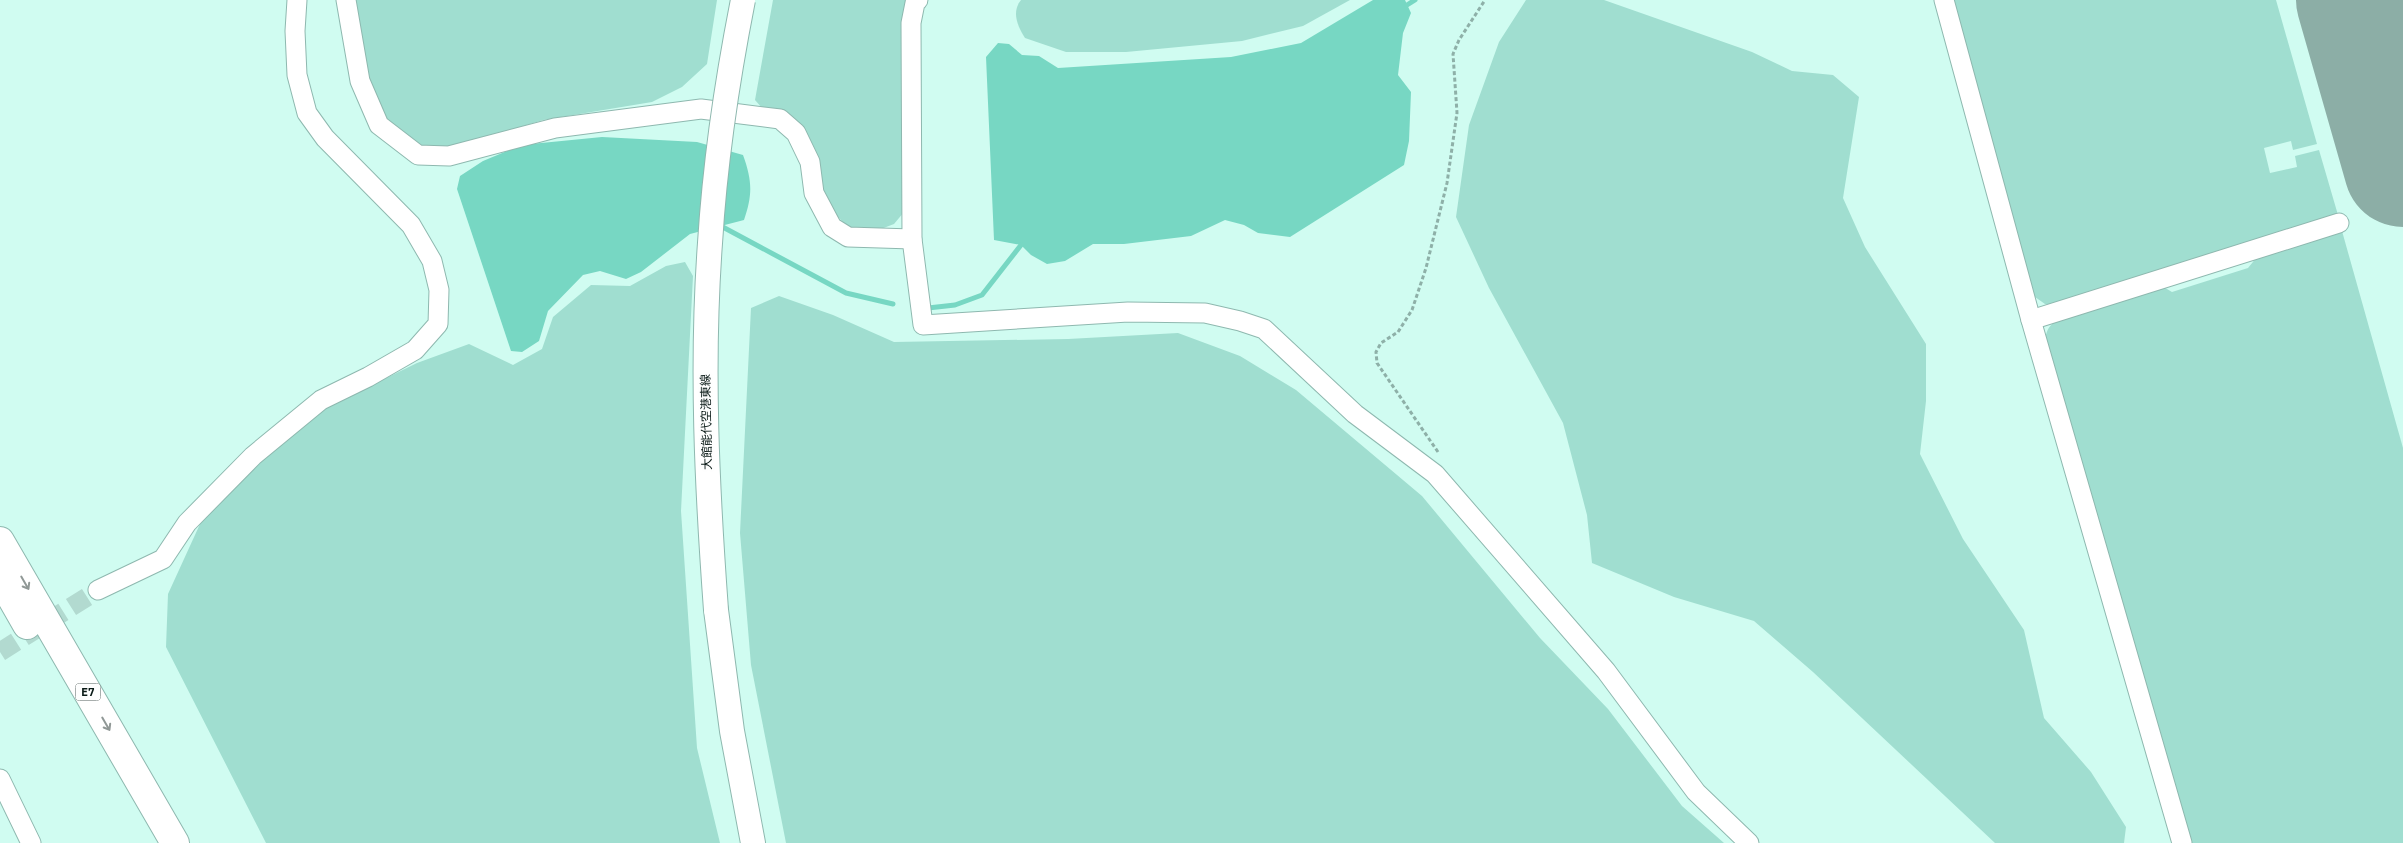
<svg xmlns="http://www.w3.org/2000/svg" width="2403" height="843" font-family="'IBM Plex Sans','Noto Sans JP',sans-serif">
	<style>
		.green { fill: #a0ded0 }
		.water { fill: #77d7c3 }
		.lines { fill: none; stroke-linecap: round; stroke-linejoin: round }
		.stream { stroke: #77d7c3; stroke-width: 5 }
		.runway { stroke: #8caea6; stroke-width: 118 }
		.minor-tunnel { stroke: #b2dad0; stroke-width: 19; stroke-dasharray: 19 9; stroke-linecap: butt }
		.minor-casing { stroke: #8eb8af; stroke-width: 21 }
		.major-casing { stroke: #8eb8af; stroke-width: 26 }
		.highway-casing { stroke: #8eb8af; stroke-width: 30 }
		.path { stroke: #8eb0a8; stroke-width: 3; stroke-dasharray: 4 2.5; stroke-linecap: butt }
		.minor { stroke: #fff; stroke-width: 19 }
		.major { stroke: #fff; stroke-width: 24 }
		.highway { stroke: #fff; stroke-width: 28 }
		.major-bridge-casing { stroke: #8eb8af; stroke-width: 26; stroke-linecap: butt }
		.major-bridge { stroke: #fff; stroke-width: 24 }
		.oneway { stroke: #909896 }
		.labels { text-anchor: middle; dominant-baseline: central; stroke-width: 5; stroke-linejoin: round; paint-order: stroke }
		.shield { fill: #fefefe; stroke: #525e5c; stroke-width: 1 }
		.shield-label { font-size: 11px; font-weight: bold; fill: #091916 }
		.street-label { font-size: 12px; fill: #091916; stroke: #fefefe }
	</style>
	<rect width="100%" height="100%" fill="#d0fcf1"/>
	<!-- green -->
	<g class="green">
		<polygon points="355,0 717,0 707,64 682,87 652,102 543,120 451,148 419,146 386,121 367,83"/>
		<polygon points="773,0 910,0 904,212 894,224 873,232 850,229 834,213 819,186 799,128 778,109 762,108 755,100"/>
		<path d="M1021 0H1350L1303 26 1242 41 1126 52H1066L1025 38C1018 27 1011 12 1021 0Z"/>
		<polygon points="1526,0 1604,0 1752,52 1792,71 1833,75 1859,97 1843,198 1865,247 1926,344 1926,401 1920,454 1963,539 2024,630 2044,718 2091,772 2126,827 2124,843 1995,843 1813,672 1754,621 1674,597 1592,563 1587,515 1563,423 1489,288 1456,217 1469,125 1499,42"/>
		<polygon points="1951,0 2276,0 2317,144 2293,150 2291,141 2264,148 2270,173 2297,167 2295,156 2319,150 2338,215 2055,305 2045,304 2035,297"/>
		<path d="M2342 231 2403 448V843H2191L2045 348C2045 330 2048 325 2063 317L2162 286 2172 292 2248 268 2257 257Z"/>
		<polygon points="685,262 693,276 681,511 697,748 720,843 266,843 166,647 168,594 200,524 266,452 325,408 417,363 469,344 513,365 542,349 553,317 591,285 630,286 666,266"/>
		<polygon points="779,296 833,315 894,342 1068,339 1178,333 1240,356 1296,390 1422,496 1540,638 1608,709 1682,806 1724,843 786,843 751,665 740,533 751,308"/>
	</g>
	<!-- water -->
	<g class="water">
		<polygon points="1373,0 1405,0 1411,13 1403,33 1398,75 1411,92 1409,141 1404,165 1290,237 1258,233 1244,225 1225,220 1191,236 1124,244 1093,244 1065,261 1047,264 1031,255 1021,245 994,240 986,57 998,43 1009,44 1022,55 1039,56 1058,68 1231,57 1301,43"/>
		<path d="M602 137 697 142 743 155C752 180 753 194 744 220L690 234 641 272 626 279 600 271 583 275 548 311 539 341 522 352 511 351 457 189 460 176 483 161 521 145Z"/>
	</g>
	<g class="lines">
		<!-- stream -->
		<g class="stream">
			<polyline points="1407,5 1415,0"/>
			<polyline points="719,225 846,293 893,304"/>
			<polyline points="928,308 955,305 982,295 1021,245"/>
		</g>
		<!-- runway -->
		<polyline class="runway" points="2355,0 2403,168"/>
		<!-- minor-tunnel -->
		<polyline class="minor-tunnel" points="0,652 98,590"/>
		<defs>
			<g id="minor">
				<polyline points="346,0 360,81 379,125 418,155 449,156 555,128 701,109 780,119 796,133 810,162 814,193 832,227 848,237 912,239"/>
				<polyline points="918,0 915,3 911,23 912,239 923,325 1128,312 1205,313 1240,321 1264,329 1355,414 1435,474 1606,671 1696,792 1749,843"/>
				<polyline points="1944,0 2031,320 2182,843"/>
				<polyline points="2031,320 2339,223"/>
				<polyline points="98,590 163,559 187,523 253,456 321,400 368,377 415,350 438,324 439,290 432,261 411,225 325,138 307,113 297,75 295,31 297,0"/>
				<polyline points="0,779 31,843"/>
			</g>
			<polyline id="major" points="716,610 732,731 753,843"/>
			<g id="highway">
				<polyline points="0,541 175,843"/>
				<polyline points="0,578 27,625"/>
			</g>
		</defs>
		<!-- minor casing -->
		<use href="#minor" class="minor-casing"/>
		<!-- major casing -->
		<use href="#major" class="major-casing"/>
		<!-- highway casing -->
		<use href="#highway" class="highway-casing"/>
		<!-- path -->
		<polyline class="path" points="1438,452 1377,363 1376,352 1381,343 1398,332 1412,310 1426,268 1447,183 1457,113 1453,54 1459,40 1485,0"/>
		<!-- minor -->
		<use href="#minor" class="minor"/>
		<!-- major -->
		<use href="#major" class="major"/>
		<!-- highway -->
		<use href="#highway" class="highway"/>
		<defs>
			<path id="major-bridge" d="M716 610C707 488 701 366 710 243 715 162 727 81 743 0"/>
		</defs>
		<!-- major-bridge casing -->
		<use href="#major-bridge" class="major-bridge-casing"/>
		<!-- major-bridge -->
		<use href="#major-bridge" class="major-bridge"/>
	</g>
	<!-- one-way arrows -->
	<defs><path id="oneway-shaft" d="M-6 0H5M1.5-3L5.5 0L1.5 3" fill="none" stroke-width="1.6" stroke-linecap="round" stroke-linejoin="round" transform="scale(1.25)"/></defs>
	<g class="oneway">
		<use href="#oneway-shaft" transform="translate(25 583) rotate(60)"/>
		<use href="#oneway-shaft" transform="translate(106 724) rotate(60)"/>
	</g>
	<g class="labels">
		<!-- shield labels -->
		<rect class="shield" x="75.5" y="683.5" width="25" height="17" rx="4"/>
		<g class="shield-label">
			<text x="88" y="692">E7</text>
		</g>
		<!-- street labels -->
		<g class="street-label">
			<text transform="translate(706 422) rotate(-91)">大館能代空港東線</text>
		</g>
	</g>
</svg>
